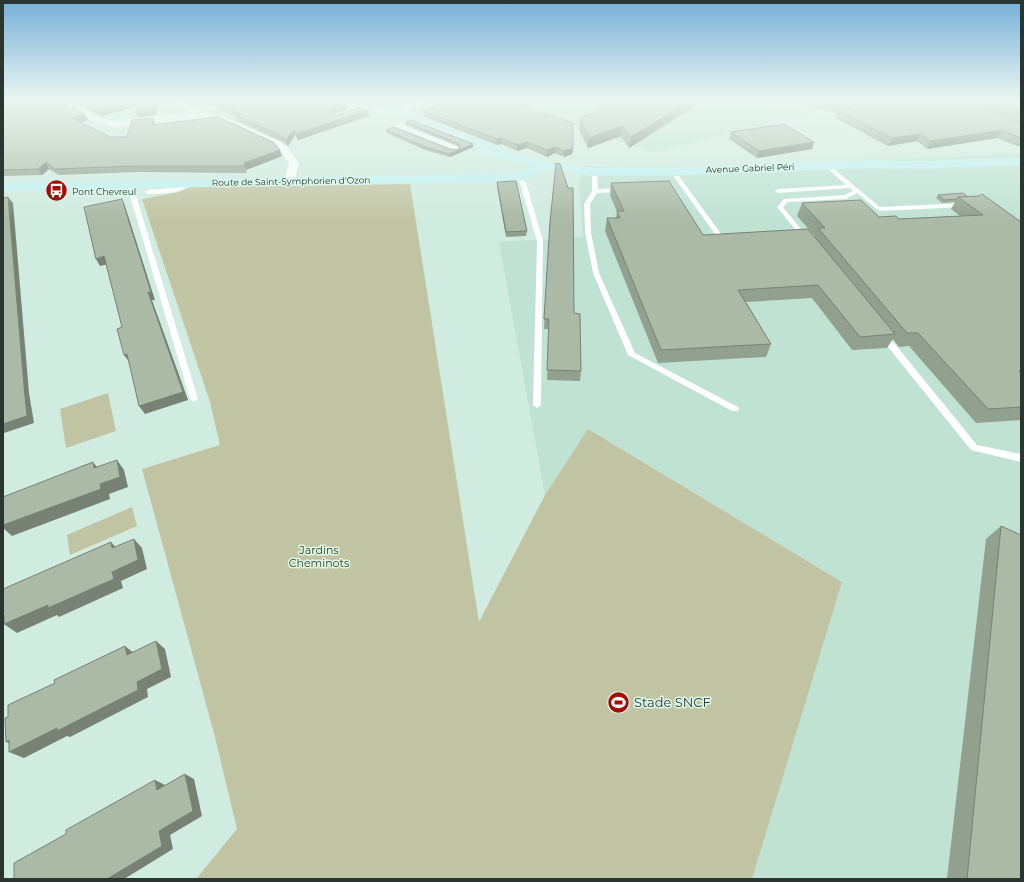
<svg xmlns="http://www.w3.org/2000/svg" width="1024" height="882" font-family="Montserrat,sans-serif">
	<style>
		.built { fill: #bfe2d3 }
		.green { fill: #c1c4a2 }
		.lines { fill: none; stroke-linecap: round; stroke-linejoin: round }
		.lane { fill: #fff; fill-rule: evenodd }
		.street { fill: #fff; fill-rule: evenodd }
		.secondary { fill: #c0f2f2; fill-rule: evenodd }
		.wall { fill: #92a08f; fill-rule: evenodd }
		.shaded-wall { fill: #778274 }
		.building { fill: #aabaa6; stroke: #778274 }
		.labels { text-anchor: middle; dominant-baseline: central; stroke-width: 3; stroke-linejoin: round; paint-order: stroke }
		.far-street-label { font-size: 9px; fill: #2b3631; stroke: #ddf9ec }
		.far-poi-label { font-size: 9px; fill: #2b3631; stroke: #ddf9ec; text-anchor: start }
		.park-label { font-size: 11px; fill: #383a0f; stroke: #ddf9ec }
		.near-poi-label { font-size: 13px; fill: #2b3631; stroke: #ddf9ec; text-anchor: start }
	</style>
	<rect width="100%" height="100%" fill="#d0ebdf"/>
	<!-- built -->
	<g class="built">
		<polygon points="377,99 870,99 652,152 527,110 473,136"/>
		<polygon points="1021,154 1021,879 752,879 842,582 588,429 545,495 499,242 583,237 579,180 584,166 618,168 682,167"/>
	</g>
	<!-- green -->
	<g class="green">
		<polygon points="410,184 479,622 545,495 588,429 842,582 752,879 196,879 237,829 215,737 142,469 220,445 210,402 142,199 179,192 191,187"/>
		<polygon points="108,393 116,431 66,448 60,409"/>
		<polygon points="132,507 137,526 70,555 67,535"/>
	</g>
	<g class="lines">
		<!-- lane -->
		<g class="lane">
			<polygon points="827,163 880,207 964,203 967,205 964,207 879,211 857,193 846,199 788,202 783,207 809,239 804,240 777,207 784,199 845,195 853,191 850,188 778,193 775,191 778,189 846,185 825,166 825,164"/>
			<polygon points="592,171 597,172 598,189 622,188 625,190 622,192 597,193 590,204 591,232 599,273 635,353 738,407 739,409 738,411 732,411 628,355 593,273 585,232 584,204 592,191"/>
			<polygon points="519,175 526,183 543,241 541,405 537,408 533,405 537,241 520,183 516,177"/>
			<polygon points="675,176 679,176 724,238 727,239 727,241 720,241 674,177"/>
			<path d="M190 180 193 182C181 195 163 193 148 194L145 192 148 190 175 188Z"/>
			<polygon points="134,181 137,183 134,189 198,399 194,402 190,399 128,189 132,182"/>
			<polygon points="880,333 886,333 977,445 1021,454 1021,462 971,450 880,337"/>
		</g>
		<!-- street -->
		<g class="street">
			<path d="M52 99H62L99 117 114 121 193 113 182 105 167 99C181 98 189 102 201 110L202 113 222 116 282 143 289 149 299 164 294 181 289 184 284 181 289 164 282 153 276 147 217 120 207 119 196 118 114 127 93 121Z"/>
			<polygon points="327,99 338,99 363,110 343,118 337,118 337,114 351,110"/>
			<path d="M421 99H430C418 111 384 120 370 108L374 106C392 110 404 108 421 99Z"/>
			<polygon points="398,123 457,147 459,149 457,151 451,151 395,128 394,126"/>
		</g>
		<!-- secondary -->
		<polygon class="secondary" points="361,99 375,99 516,154 543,161 594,168 658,168 870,160 921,161 1021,157 1021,165 921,169 870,168 658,176 594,176 544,169 534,177 519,181 3,191 3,183 518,173 532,166 508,160 362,101"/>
	</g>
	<!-- wall -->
	<g class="wall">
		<polygon points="3,99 85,114 88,120 81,122 110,137 127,137 155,124 282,156 246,170 247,173 138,172 59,175 49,169 42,175 3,176"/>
		<polygon points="65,99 167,99 166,100 157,103 156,115 138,117 137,106 102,116"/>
		<polygon points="196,99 335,99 347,110 332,114 332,115 369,116 298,140 295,135 288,146 283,142 237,121 236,117"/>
		<polygon points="453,99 544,99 525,108 573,148 572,154 564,157 555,153 547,157 527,148 517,151 501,144 497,145 425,117 424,111"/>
		<polygon points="706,99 629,148 621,136 588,148 579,130 580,119"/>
		<path d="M787 99H996L1021 109V146H1017L997 138 927 149 917 141 888 146 834 117 836 113 786 102ZM985 110H987L1005 117Z"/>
		<polygon points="406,122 473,147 450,157 425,150 387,133 386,130 450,149 457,150 459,148 458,146 406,125"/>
		<polygon points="731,132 814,142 812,149 757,158 729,139"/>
		<polygon points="497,182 527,231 526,236 506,237 497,187"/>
		<polygon points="611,183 703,235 815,237 815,236 797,216 802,203 879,217 899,219 960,216 951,209 955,202 942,203 936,198 938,195 968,197 1021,222 1021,420 976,423 909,346 899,347 893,339 887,348 852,350 812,298 746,302 771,344 766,357 658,363 605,231 607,218 616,218 617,212 610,195"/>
		<polygon points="550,222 574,313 581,371 580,381 547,380 549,329 544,329"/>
		<polygon points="1001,526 1021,879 947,879 986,539"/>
	</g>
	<!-- shaded-wall -->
	<g class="shaded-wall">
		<polygon points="139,99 141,105 102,116 99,111"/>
		<polygon points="155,99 167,99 166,100 157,103 156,115 138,117 135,111"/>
		<polygon points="532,99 544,99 518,111 518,105"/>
		<polygon points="692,99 706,99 629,148 631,137"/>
		<polygon points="346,104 347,110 332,114 331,108"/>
		<polygon points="368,110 369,116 298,140 296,134"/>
		<polygon points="85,114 88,120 75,124 72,118"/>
		<polygon points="153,118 155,124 152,125"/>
		<polygon points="622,126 621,136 588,148 589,138"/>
		<polygon points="294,129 295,135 288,146 286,140"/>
		<polygon points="1002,130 997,138 927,149 931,141"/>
		<polygon points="921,134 917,141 888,146 892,138"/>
		<polygon points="501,138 501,144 497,145 497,139"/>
		<polygon points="1021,140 1021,146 1017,146"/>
		<polygon points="527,142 527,148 517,151 517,145"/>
		<polygon points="814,142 812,149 757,158 759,151"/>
		<polygon points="473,144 473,147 450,157 449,154"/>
		<polygon points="556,147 555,153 547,157 547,150"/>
		<polygon points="573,148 572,154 564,157 564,151"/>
		<polygon points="280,150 282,156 246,170 247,173 244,163"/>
		<polygon points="46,162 49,169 42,175 38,169"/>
		<polygon points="8,197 13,203 29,393 34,423 4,433 3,431 3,424 24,386"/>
		<polygon points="122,199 125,206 155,300 152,300 188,400 145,414 139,406 148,292"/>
		<polygon points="104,256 109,264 100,266 96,259"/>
		<polygon points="127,354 130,363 124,355"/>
		<polygon points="117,460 124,470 128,487 109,494 110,499 12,536 3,528 3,525 100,484"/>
		<polygon points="93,462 101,472 94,468"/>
		<polygon points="134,539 142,548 147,569 121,581 123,588 59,617 57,615 17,633 4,624 10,622 3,617 3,616 112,572"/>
		<polygon points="111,542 120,552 112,548"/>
		<polygon points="156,641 165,649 171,677 147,689 148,697 70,737 67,736 24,758 9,752 18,747 6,742 137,682"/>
		<polygon points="125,646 135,654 127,655"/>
		<polygon points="185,774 194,779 202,816 170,835 173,849 124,879 107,879 159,831"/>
		<polygon points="155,780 165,785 157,790"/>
	</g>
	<!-- building -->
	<g class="building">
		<polygon points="3,99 56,99 85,114 72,118 110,137 127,137 132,120 153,118 152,125 218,117 273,142 280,150 244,163 245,166 135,166 55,169 46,162 38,169 3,170"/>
		<polygon points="74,99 155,99 154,110 135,111 139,99 99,111"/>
		<polygon points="206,99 335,99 346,104 331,108 332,115 338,115 360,107 368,110 296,134 294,129 286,140 281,136 235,115 242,115"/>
		<polygon points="453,99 532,99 518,105 573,123 573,148 564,151 556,147 547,150 527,142 517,145 501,138 497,139 424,111"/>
		<polygon points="619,99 692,99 631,137 622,126 589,138 580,119"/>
		<polygon points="806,99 996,99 1021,109 1021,114 990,103 983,103 983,109 1021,123 1021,138 1002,130 931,141 921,134 892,138 836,110 851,108"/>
		<polygon points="411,120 473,144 449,154 425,147 386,130 394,127 450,149 457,150 460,147 457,143 406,122"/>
		<polygon points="784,124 814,142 759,151 731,132"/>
		<polygon points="556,163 560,164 568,188 573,188 574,313 580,314 581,371 547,370 549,319 544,319 550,222"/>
		<polygon points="516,181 527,231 506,232 497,182"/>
		<polygon points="669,181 703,235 808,229 895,334 860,337 818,285 738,290 771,344 661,350 607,218 620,218 617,211 624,211 611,183"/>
		<polygon points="963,193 968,197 958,197 957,199 944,200 938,195"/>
		<polygon points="982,194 1021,222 1021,371 1019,371 1021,373 1021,407 988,409 918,333 907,333 818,228 825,228 802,203 861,200 879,217 896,216 899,219 983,215 958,197 979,196"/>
		<polygon points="8,197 24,386 27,416 3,424 3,198"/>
		<polygon points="122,199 151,292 148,292 183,392 139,406 127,354 124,355 117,329 122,327 104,256 96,259 84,207"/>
		<polygon points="117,460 120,477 100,484 101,489 3,525 3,497 93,462 94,468"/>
		<polygon points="1001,526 1021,535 1021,879 967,879"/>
		<polygon points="134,539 138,560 112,572 114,579 48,608 48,605 4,624 4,615 3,616 3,589 111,542 112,548"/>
		<polygon points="156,641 162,669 137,682 138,690 57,731 57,728 9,752 9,740 6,742 5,718 8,717 8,705 55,683 54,680 125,646 127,655"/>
		<polygon points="185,774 193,811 159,831 162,846 107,879 13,879 14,878 14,863 66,834 66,830 155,780 157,790"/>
	</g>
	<!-- sky -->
	<linearGradient id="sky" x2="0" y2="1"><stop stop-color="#75afd7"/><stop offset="0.45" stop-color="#eaf6f1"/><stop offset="1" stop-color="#eaf6f1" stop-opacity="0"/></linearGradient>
	<rect width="1024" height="222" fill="url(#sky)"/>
	<!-- icons -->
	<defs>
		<symbol id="bus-disc" viewBox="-11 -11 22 22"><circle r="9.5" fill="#a30d05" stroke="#ddf9ec"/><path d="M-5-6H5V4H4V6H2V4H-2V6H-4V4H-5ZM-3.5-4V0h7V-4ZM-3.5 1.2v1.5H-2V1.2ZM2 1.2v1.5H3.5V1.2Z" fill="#fff"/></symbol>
		<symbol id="stadium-disc" viewBox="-11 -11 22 22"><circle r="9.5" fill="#a30d05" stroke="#ddf9ec"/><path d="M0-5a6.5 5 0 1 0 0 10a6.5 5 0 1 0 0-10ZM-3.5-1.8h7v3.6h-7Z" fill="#fff"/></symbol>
	</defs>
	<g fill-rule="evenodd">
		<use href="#bus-disc" x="44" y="178" width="25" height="25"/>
		<use href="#stadium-disc" x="606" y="690" width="25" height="25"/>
	</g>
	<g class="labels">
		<!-- far-street labels -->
		<g class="far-street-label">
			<text transform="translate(750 168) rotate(-2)">Avenue Gabriel Péri</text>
			<text transform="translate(291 181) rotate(-1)">Route de Saint-Symphorien d'Ozon</text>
		</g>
		<!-- far-poi labels -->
		<g class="far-poi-label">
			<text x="72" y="191">Pont Chevreul</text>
		</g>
		<!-- park labels -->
		<g class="park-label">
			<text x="319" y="550">Jardins<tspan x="319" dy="13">Cheminots</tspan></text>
		</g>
		<!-- near-poi labels -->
		<g class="near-poi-label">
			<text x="634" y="702">Stade SNCF</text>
		</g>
	</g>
	<!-- border -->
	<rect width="1024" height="882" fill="none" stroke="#2b3631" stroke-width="8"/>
</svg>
